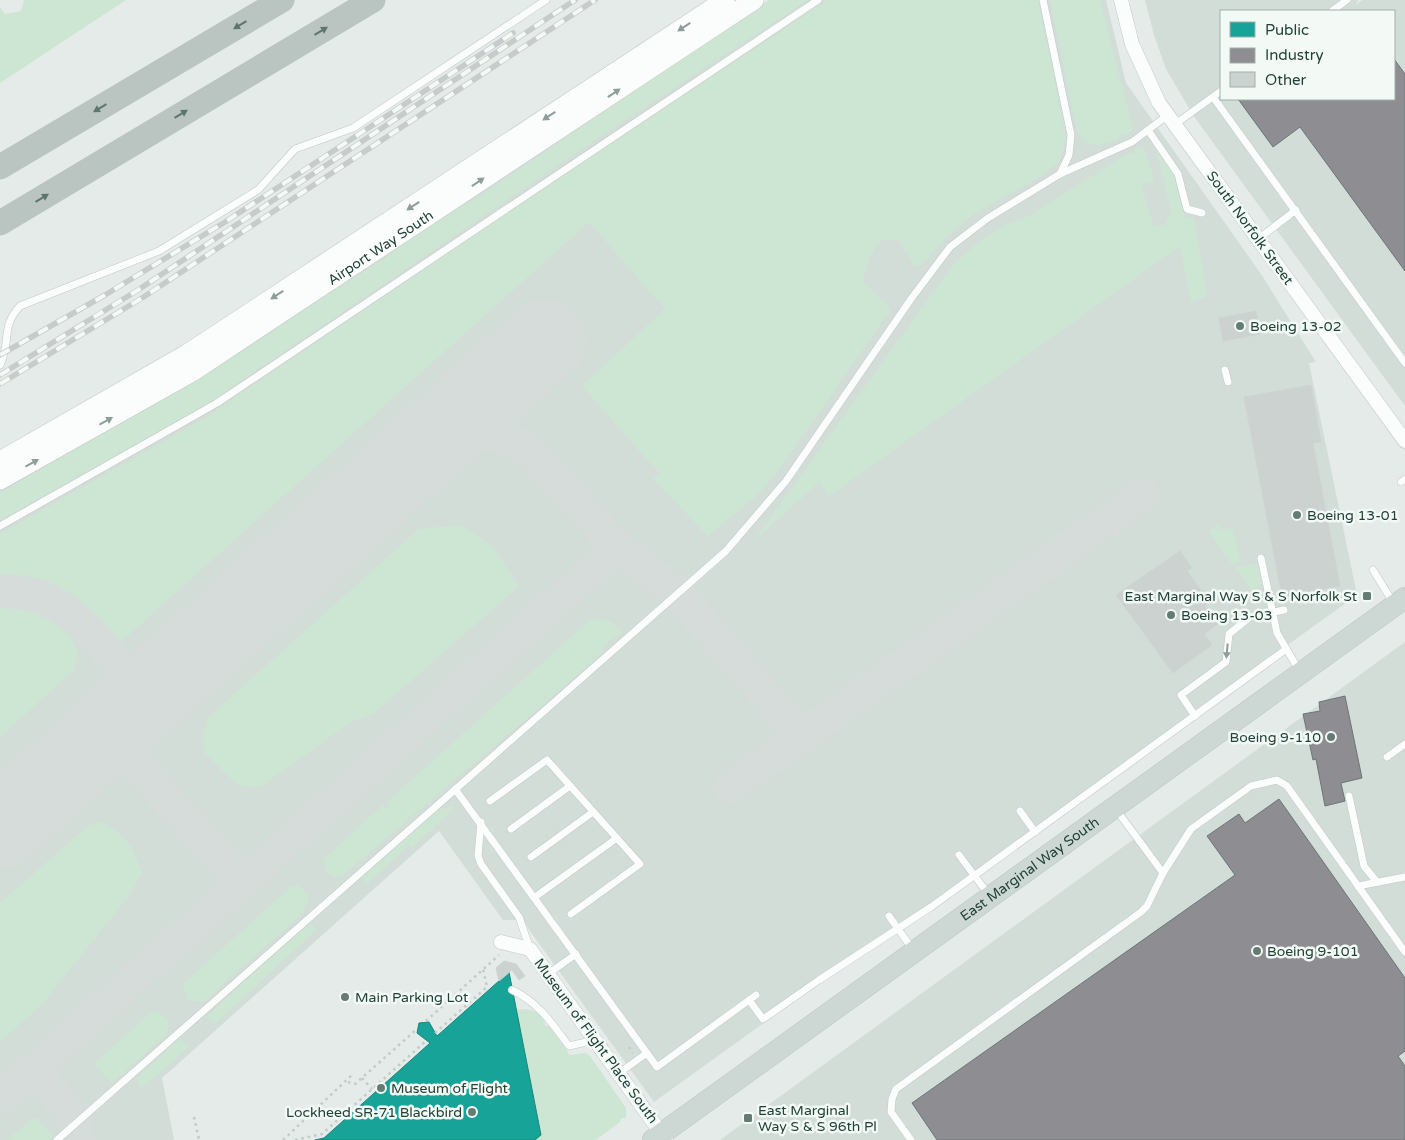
<svg xmlns="http://www.w3.org/2000/svg" width="1405" height="1140" font-family="'Varela Round',sans-serif">
	<style>
		.built { fill: #d2ddd8; fill-rule: evenodd }
		.green { fill: #cde6d4 }
		.public { fill: #17a398; stroke: #1a867b }
		.industry { fill: #8d8d92; stroke: #6c7677 }
		.lines { fill: none; stroke-linecap: round; stroke-linejoin: round }
		.taxiway { stroke: #d6dcd9; stroke-width: 34 }
		.runway { stroke: #d6dcd9; stroke-width: 85 }
		.building { fill: #ccd2cf; stroke: #ced4d1 }
		.service-casing { stroke: #c2c8c5; stroke-width: 8 }
		.minor-casing { stroke: #c2c8c5; stroke-width: 15 }
		.secondary-casing { stroke: #c0c8c5; stroke-width: 20 }
		.primary-casing { stroke: #bcc7c4; stroke-width: 22 }
		.motorway-casing { stroke: #bcc7c4; stroke-width: 25 }
		.path { stroke: #c1cbc7; stroke-width: 2.5; stroke-dasharray: 2.5 4; stroke-linecap: butt }
		.service { stroke: #fbfcfc; stroke-width: 7 }
		.minor { stroke: #fbfcfc; stroke-width: 14 }
		.secondary { stroke: #fbfcfc; stroke-width: 19 }
		.primary { stroke: #cdd7d4; stroke-width: 21 }
		.motorway { stroke: #bac4c1; stroke-width: 24 }
		.rail-casing { stroke: #c7ccca; stroke-width: 5.5 }
		.rail { stroke: #f3faf6; stroke-width: 4; stroke-dasharray: 11; stroke-linecap: butt }
		.oneway { fill: #5e756e }
		.oneway2 { fill: #8e9e9a }
		.poi-dot { fill: #657c75; stroke: #f3faf6; stroke-width: 2 }
		.labels { text-anchor: middle; dominant-baseline: central; stroke-width: 5; stroke-linejoin: round; paint-order: stroke }
		.street-label { font-size: 14px; fill: #204137; stroke: #f3faf6 }
		.poi-label { font-size: 14px; fill: #204137; stroke: #f3faf6; text-anchor: start }
	</style>
	<rect width="100%" height="100%" fill="#e5ebe8"/>
	<!-- built -->
	<g class="built">
		<polygon points="775,0 1106,0 1126,83 1261,274 1316,362 1309,363 1357,595 654,1102 522,920 503,920 439,831 162,1078 174,1140 0,1140 0,487"/>
		<path d="M1145 0H1358L1356 5 1362 0H1405V406L1195 118 1166 69 1154 35ZM1221 11H1394V99H1221Z"/>
		<polygon points="1405,642 1405,1140 720,1140"/>
	</g>
	<!-- green -->
	<g class="green">
		<polygon points="24,0 126,0 0,83 0,7 5,14 21,11"/>
		<path d="M769 0H808L601 136 207 404 0 520V493L200 377 391 254C417 230 449 215 479 196 576 132 671 64 769 0Z"/>
		<path d="M828 0H1038L1066 137C1064 145 1063 155 1057 162 1039 183 997 198 973 215 953 230 937 247 921 265L915 266 898 239 880 240 873 251 862 281 891 309 781 467 756 496 708 536 653 479 660 474 582 386 665 309 589 222 116 646C77 600 61 588 0 582V534L205 418 549 185Z"/>
		<path d="M1050 0H1100L1133 130 1124 136 1122 134 1118 136 1119 139C1096 146 1090 152 1076 128Z"/>
		<polygon points="1143,146 1155,181 1141,185 1154,227 1165,225 1171,211 1156,149 1173,173 1185,218 1194,218 1207,296 1191,303 1180,246 829,496 819,482 753,542 952,266 981,240 1005,225 1031,215 1119,159 1130,153 1132,155 1135,152 1135,149"/>
		<polygon points="1218,522 1220,530 1233,528 1240,562 1232,564 1209,531 1218,525"/>
		<polygon points="461,525 493,547 519,586 373,714 351,722 260,787 239,786 205,753 203,734 209,717 419,529"/>
		<polygon points="1258,563 1261,585 1252,590 1235,567"/>
		<polygon points="0,602 29,607 54,619 68,632 78,653 74,670 0,737"/>
		<path d="M595 619 611 622 623 632 607 643 602 649 603 653 342 876 341 874 336 877C326 874 325 870 323 860L383 805 386 809 390 806 387 802 590 620Z"/>
		<polygon points="454,806 450,813 411,848 409,845 367,884 361,877 435,811"/>
		<path d="M102 822C129 839 131 844 142 873L128 897 42 1004 0 1042V903L88 826Z"/>
		<polygon points="298,886 308,894 308,903 302,909 304,912 203,1002 188,1000 183,988 184,983 291,887"/>
		<polygon points="309,923 316,930 215,1024 207,1016"/>
		<path d="M523 1009C533 1009 545 1014 545 1026H549L570 1055 585 1053 590 1056 626 1108V1118H621L620 1122 596 1140H535L541 1135 516 1010Z"/>
		<polygon points="157,1012 168,1020 168,1033 112,1083 94,1064 150,1013"/>
		<polygon points="181,1038 189,1047 141,1089 138,1081 141,1074"/>
		<polygon points="35,1117 54,1136 49,1140 7,1140"/>
	</g>
	<!-- public -->
	<polygon class="public" points="509,972 541,1135 535,1140 315,1140 324,1138 430,1043 417,1033 419,1023 429,1022 437,1036"/>
	<!-- industry -->
	<g class="industry">
		<polygon points="1394,59 1405,74 1405,271 1300,127 1273,147 1238,99 1394,99"/>
		<polygon points="1345,696 1362,778 1341,783 1345,801 1325,806 1316,759 1313,760 1303,714 1320,711 1319,702"/>
		<polygon points="1279,799 1405,978 1405,1051 1398,1056 1405,1066 1405,1140 937,1140 912,1103 1235,875 1207,836 1239,814 1245,823"/>
	</g>
	<g class="lines">
		<!-- taxiway -->
		<g class="taxiway">
			<polyline points="417,454 454,435 469,433 491,434 510,439 529,450 618,547 677,593 801,736"/>
			<path d="M0 591C15 592 32 593 46 599 87 618 116 664 144 698"/>
			<polyline points="107,732 243,883"/>
			<polyline points="730,787 1142,495"/>
			<polyline points="33,1069 74,1117 78,1140"/>
			<polyline points="0,1098 618,547"/>
		</g>
		<!-- runway -->
		<polyline class="runway" points="0,827 544,341"/>
	</g>
	<!-- building -->
	<g class="building">
		<polygon points="1256,311 1260,334 1223,341 1219,318"/>
		<polygon points="1311,385 1321,442 1313,443 1340,586 1282,597 1244,397"/>
		<polygon points="1180,551 1192,568 1187,571 1209,602 1204,606 1218,624 1204,634 1212,645 1173,673 1116,595"/>
		<polygon points="504,961 516,964 525,976 519,980 512,970 499,981 496,968"/>
	</g>
	<g class="lines">
		<defs>
			<g id="service">
				<polyline points="1332,11 1347,0"/>
				<polyline points="1213,97 1405,363"/>
				<polyline points="1174,125 1221,91"/>
				<polyline points="1148,130 1178,174 1187,209 1202,213"/>
				<polyline points="1060,174 1132,142 1168,115"/>
				<polyline points="1258,239 1296,210"/>
				<path d="M0 365C12 340 0 328 20 306L159 251 258 190 295 149 353 128 546 0"/>
				<polyline points="1225,370 1228,382"/>
				<polyline points="1401,482 1405,479"/>
				<polyline points="0,526 217,403 818,0"/>
				<polyline points="1261,558 1277,633 1300,672"/>
				<polyline points="1373,570 1394,604"/>
				<polyline points="1195,716 1181,695 1226,662 1229,634 1250,617 1284,610"/>
				<polyline points="1387,757 1405,744"/>
				<polyline points="455,789 657,1067 756,995"/>
				<polyline points="1349,796 1364,866 1377,882"/>
				<polyline points="490,801 547,760 640,864 571,914"/>
				<polyline points="1115,808 1163,873"/>
				<polyline points="1020,811 1035,832"/>
				<polyline points="481,822 478,856 481,864 519,917 530,949"/>
				<polyline points="511,829 570,786"/>
				<polyline points="959,855 989,895"/>
				<polyline points="531,857 593,812"/>
				<polyline points="1358,886 1405,877"/>
				<polyline points="535,897 617,838"/>
				<polyline points="889,916 913,950"/>
				<polyline points="548,974 576,954"/>
				<path d="M512 990C538 1002 552 1023 569 1046L595 1040"/>
				<polyline points="749,1000 763,1019 819,980 931,907 1285,650"/>
				<polyline points="619,1073 647,1053"/>
				<polyline points="57,1140 726,551 786,481 911,299 950,247 988,218 1060,174 1069,155 1071,135 1043,0"/>
				<polyline points="911,1140 891,1112 892,1099 896,1089 1141,912 1147,906 1163,873 1191,829 1251,786 1277,780 1287,786 1405,952"/>
			</g>
			<g id="minor">
				<polyline points="1121,0 1132,44 1159,103 1405,441"/>
				<polyline points="501,942 530,949 666,1140"/>
			</g>
			<g id="secondary">
				<polyline points="0,461 187,354 725,0"/>
				<path id="s1" d="M0 480 192 372 754 0"/>
			</g>
			<g id="primary">
				<path id="s2" d="M653 1140 1405 598"/>
			</g>
			<g id="motorway">
				<polyline points="0,167 282,0"/>
				<polyline points="0,223 373,0"/>
			</g>
		</defs>
		<!-- service casing -->
		<use href="#service" class="service-casing"/>
		<!-- minor casing -->
		<use href="#minor" class="minor-casing"/>
		<!-- secondary casing -->
		<use href="#secondary" class="secondary-casing"/>
		<!-- primary casing -->
		<use href="#primary" class="primary-casing"/>
		<!-- motorway casing -->
		<use href="#motorway" class="motorway-casing"/>
		<!-- path -->
		<g class="path">
			<polyline points="426,1021 499,955"/>
			<polyline points="435,1033 487,987 483,969"/>
			<polyline points="629,1047 633,1053"/>
			<polyline points="362,1078 372,1089"/>
			<polyline points="348,1082 355,1084 417,1029"/>
			<polyline points="194,1117 199,1140"/>
			<polyline points="283,1140 353,1074"/>
			<polyline points="295,1140 322,1134 427,1040"/>
		</g>
		<!-- service -->
		<use href="#service" class="service"/>
		<!-- minor -->
		<use href="#minor" class="minor"/>
		<!-- secondary -->
		<use href="#secondary" class="secondary"/>
		<!-- primary -->
		<use href="#primary" class="primary"/>
		<!-- motorway -->
		<use href="#motorway" class="motorway"/>
		<defs>
			<g id="rail">
				<polyline points="0,355 105,295 225,222 513,33"/>
				<polyline points="0,375 138,290 575,0"/>
				<polyline points="0,384 142,298 595,0"/>
			</g>
		</defs>
		<!-- rail casing -->
		<use href="#rail" class="rail-casing"/>
		<!-- rail -->
		<use href="#rail" class="rail"/>
	</g>
	<!-- one-way arrows -->
	<defs><path id="oneway-solid" d="M-6-.8H1V-3.2L6.5 0L1 3.2V.8H-6Z" transform="scale(1.25)"/></defs>
	<g class="oneway">
		<use href="#oneway-solid" transform="translate(240 25) rotate(149)"/>
		<use href="#oneway-solid" transform="translate(321 31) rotate(-31)"/>
		<use href="#oneway-solid" transform="translate(100 108) rotate(149)"/>
		<use href="#oneway-solid" transform="translate(181 114) rotate(-31)"/>
		<use href="#oneway-solid" transform="translate(42 198) rotate(-31)"/>
	</g>
	<g class="oneway2">
		<use href="#oneway-solid" transform="translate(684 27) rotate(147)"/>
		<use href="#oneway-solid" transform="translate(614 93) rotate(-34)"/>
		<use href="#oneway-solid" transform="translate(549 116) rotate(147)"/>
		<use href="#oneway-solid" transform="translate(478 182) rotate(-34)"/>
		<use href="#oneway-solid" transform="translate(413 206) rotate(147)"/>
		<use href="#oneway-solid" transform="translate(277 295) rotate(147)"/>
		<use href="#oneway-solid" transform="translate(106 421) rotate(-29)"/>
		<use href="#oneway-solid" transform="translate(32 463) rotate(-29)"/>
		<use href="#oneway-solid" transform="translate(1227 651) rotate(95)"/>
	</g>
	<!-- markers -->
	<g class="poi-dot">
		<circle cx="1240" cy="326" r="5"/>
		<circle cx="1297" cy="515" r="5"/>
		<rect x="1362" y="591" width="10" height="10" rx="2.5"/>
		<circle cx="1171" cy="615" r="5"/>
		<circle cx="1331" cy="737" r="5"/>
		<circle cx="1257" cy="951" r="5"/>
		<circle cx="345" cy="997" r="5"/>
		<circle cx="381" cy="1088" r="5"/>
		<circle cx="472" cy="1112" r="5"/>
		<rect x="743" y="1113" width="10" height="10" rx="2.5"/>
	</g>
	<g class="labels">
		<!-- street labels -->
		<g class="street-label">
			<text transform="translate(1250 228) rotate(54)">South Norfolk Street</text>
			<text stroke="none"><textPath href="#s1" startOffset="446">Airport Way South</textPath></text>
			<text stroke="none"><textPath href="#s2" startOffset="464">East Marginal Way South</textPath></text>
			<text transform="translate(596 1041) rotate(54)">Museum of Flight Place South</text>
		</g>
		<!-- poi labels -->
		<g class="poi-label">
			<text x="1250" y="326">Boeing 13-02</text>
			<text x="1307" y="515">Boeing 13-01</text>
			<text x="1357" y="596" text-anchor="end">East Marginal Way S &amp; S Norfolk St</text>
			<text x="1181" y="615">Boeing 13-03</text>
			<text x="1321" y="737" text-anchor="end">Boeing 9-110</text>
			<text x="1267" y="951">Boeing 9-101</text>
			<text x="355" y="997">Main Parking Lot</text>
			<text x="391" y="1088">Museum of Flight</text>
			<text x="758" y="1110">East Marginal<tspan x="758" dy="16">Way S &amp; S 96th Pl</tspan></text>
			<text x="462" y="1112" text-anchor="end">Lockheed SR-71 Blackbird</text>
		</g>
	</g>
	<!-- legend -->
	<rect x="1220" y="10" width="175" height="90" fill="#f3faf6" stroke="#9fb0aa"/>
	<rect x="1230" y="22" width="25" height="15" fill="#17a398" stroke="#9fb0aa"/>
	<text x="1265" y="35" font-size="15" fill="#204137">Public</text>
	<rect x="1230" y="48" width="25" height="15" fill="#8d8d92" stroke="#9fb0aa"/>
	<text x="1265" y="60" font-size="15" fill="#204137">Industry</text>
	<rect x="1230" y="72" width="25" height="15" fill="#ccd2cf" stroke="#9fb0aa"/>
	<text x="1265" y="85" font-size="15" fill="#204137">Other</text>
</svg>
